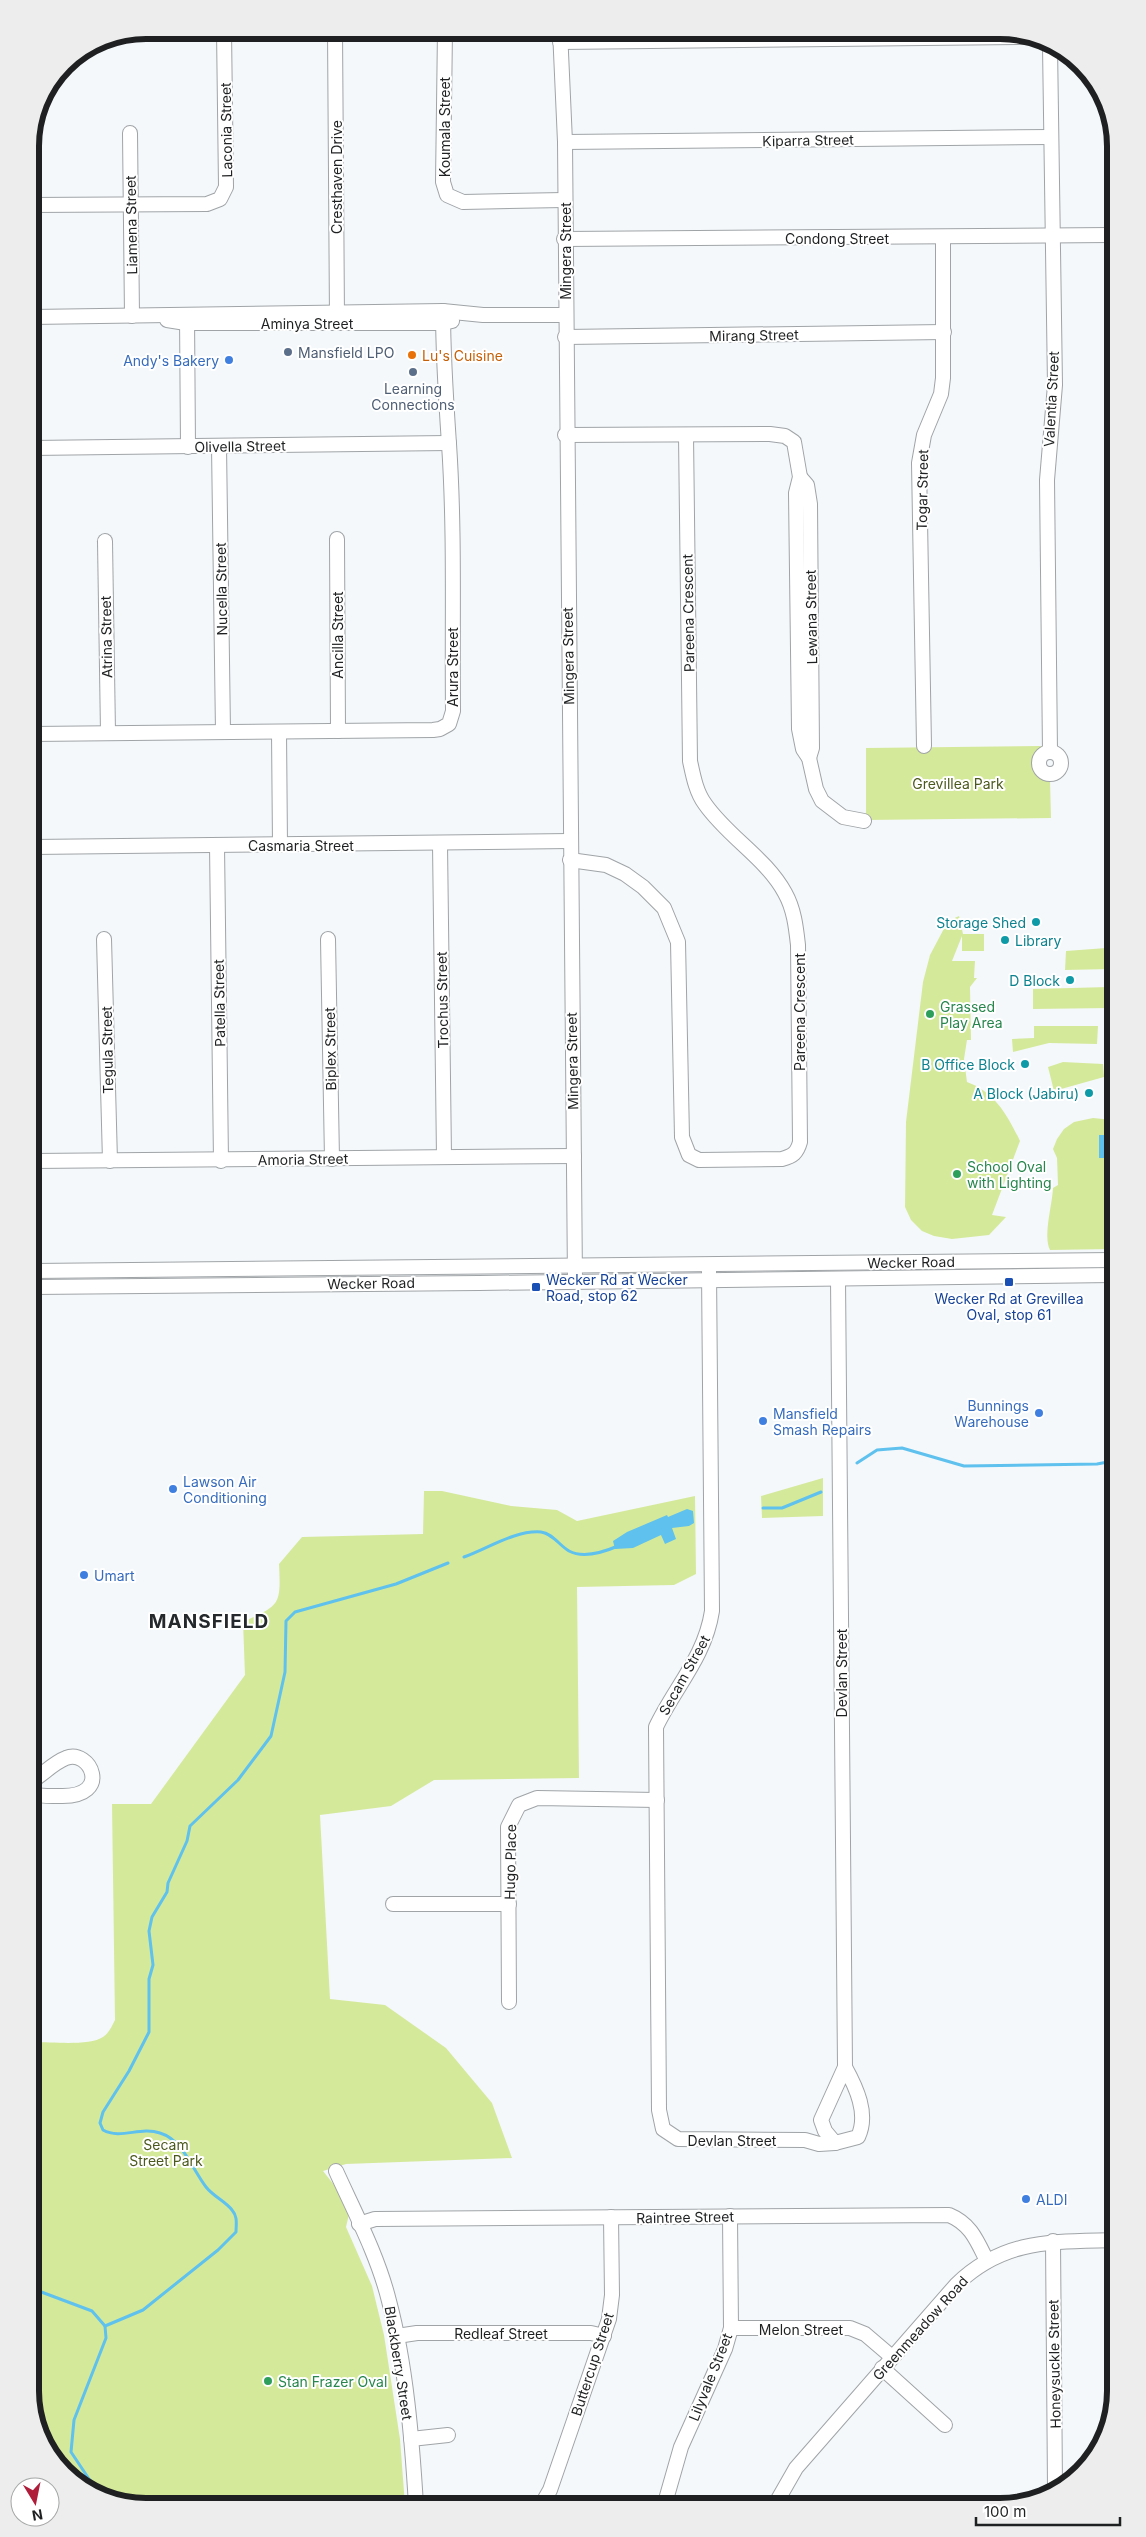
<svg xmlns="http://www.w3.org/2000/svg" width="1146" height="2537" font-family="Inter,sans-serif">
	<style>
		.green { fill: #d5e99b }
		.water { fill: #5fc1ed }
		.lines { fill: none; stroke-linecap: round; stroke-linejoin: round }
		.stream { stroke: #5fc1ed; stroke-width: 3 }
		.minor-casing { stroke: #a0a4a7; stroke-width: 16 }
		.minor { stroke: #fff; stroke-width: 14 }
		.service-dot { fill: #5c6f8a; stroke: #fff; stroke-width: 2 }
		.food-dot { fill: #e8710a; stroke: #fff; stroke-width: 2 }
		.shop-dot { fill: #3f7fe0; stroke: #fff; stroke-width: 2 }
		.culture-dot { fill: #0f9aa8; stroke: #fff; stroke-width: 2 }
		.leisure-dot { fill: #2e9e5b; stroke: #fff; stroke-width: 2 }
		.transit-dot { fill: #1a4fb4; stroke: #fff; stroke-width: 2 }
		.labels { text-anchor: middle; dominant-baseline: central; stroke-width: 4; stroke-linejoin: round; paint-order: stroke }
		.street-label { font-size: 14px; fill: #1f2021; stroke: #fff }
		.service-label { font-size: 14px; fill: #4e5e75; stroke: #fff; text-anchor: start }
		.food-label { font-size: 14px; fill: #c56008; stroke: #fff; text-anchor: start }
		.shop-label { font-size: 14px; fill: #366cbe; stroke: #fff; text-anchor: start }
		.park-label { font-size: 14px; fill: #4c591d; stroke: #fff }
		.culture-label { font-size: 14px; fill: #0d838f; stroke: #fff; text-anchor: end }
		.leisure-label { font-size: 14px; fill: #27864d; stroke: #fff; text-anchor: start }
		.transit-label { font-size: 14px; fill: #164399; stroke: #fff; text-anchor: start }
		.district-label { font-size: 19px; font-weight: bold; letter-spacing: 1px; fill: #26292c; stroke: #fff }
		.rim { fill: none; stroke: #1f2021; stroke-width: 6 }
	</style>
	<rect width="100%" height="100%" fill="#f4f8fb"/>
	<!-- green -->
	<g class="green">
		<polygon points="1041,746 1033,763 1038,775 1050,780 1051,818 866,820 866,748"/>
		<path d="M959 916 963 934H984V951H962V936L952 961H975L974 978H977L970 987 971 1040H967L964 1059 967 1082C995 1092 1008 1116 1020 1141L992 1215 1006 1217 989 1235 952 1239 934 1236 922 1231 911 1220 905 1207 906 1122 923 982 930 955 948 921Z"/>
		<polygon points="1106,948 1112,961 1112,969 1065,970 1066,951"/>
		<polygon points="1109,987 1110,1008 1033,1009 1033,989"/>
		<polygon points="1034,1026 1098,1026 1097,1044 1049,1043 1013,1052 1012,1039 1034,1038"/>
		<polygon points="1063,1062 1103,1064 1104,1077 1054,1091 1048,1067"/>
		<path d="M1093 1118 1113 1120V1249L1050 1250C1043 1235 1052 1207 1053 1188L1058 1185 1057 1158 1053 1149 1057 1139 1064 1129 1074 1122Z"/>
		<polygon points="823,1478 823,1516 762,1518 761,1496"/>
		<path d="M424 1491H442L511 1506 557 1510 577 1521 695 1496 696 1574 674 1585 577 1587 579 1778 434 1780 391 1806 320 1815 330 1999 385 2005 446 2048 492 2103 512 2158 346 2164 323 2171 351 2206 346 2227 372 2286 384 2335 400 2439 405 2505 138 2507 75 2483 36 2429 35 2042C52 2042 90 2046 103 2037 109 2033 112 2026 115 2020L112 1804H151L245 1675 243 1622C280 1605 281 1606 279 1564L302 1537 423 1534Z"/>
	</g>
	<!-- water -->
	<g class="water">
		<rect x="1099" y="1135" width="14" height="23"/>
		<polygon points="687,1509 693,1511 694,1523 689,1526 672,1528 676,1539 665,1544 661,1535 633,1548 615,1549 613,1541 627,1532 667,1515 668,1517"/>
	</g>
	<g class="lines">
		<!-- stream -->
		<g class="stream">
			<polyline points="857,1463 877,1450 902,1448 964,1466 1097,1464 1113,1461"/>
			<polyline points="763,1508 782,1508 821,1492"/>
			<path d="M464 1557C487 1549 515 1530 541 1532 552 1533 560 1546 569 1551 584 1559 604 1552 618 1546"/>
			<polyline points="36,2290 92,2311 105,2326 106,2338 74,2420 71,2452 89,2479 104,2494"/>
			<path d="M105 2326 143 2310 218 2250 236 2232C236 2224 238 2217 232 2210 225 2201 214 2197 206 2187 192 2169 183 2140 160 2133 140 2126 121 2140 103 2130L100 2123 103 2112 129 2071 149 2032V1979L153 1965 149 1931 152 1917 167 1892 168 1883 187 1841 190 1826 238 1780 271 1736 285 1672 286 1621 295 1612 396 1584 448 1563"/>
		</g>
		<defs>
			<g id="minor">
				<polyline points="335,30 337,320"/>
				<polyline points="445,30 443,182 447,195 463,202 564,200"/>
				<polyline points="560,30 565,142 575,1281"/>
				<polyline points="560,42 1025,37"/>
				<polyline points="130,133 132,316"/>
				<polyline points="31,135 32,204"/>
				<polyline points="565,142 1051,137"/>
				<polyline points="30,205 207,204 220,199 226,187 224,30"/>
				<polyline points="564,239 1110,235"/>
				<polyline points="187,315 188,447"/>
				<polyline points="31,317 443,311 483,315 565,315"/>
				<polyline points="167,320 186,323 443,323 452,321"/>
				<polyline points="565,337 944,332"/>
				<polyline points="565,435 770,434 785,436 794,442 800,477 796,493 799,729 803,749 809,758 816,789 822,801 843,817 864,821"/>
				<polyline points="219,446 223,732"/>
				<polyline points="31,448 449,443"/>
				<polyline points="800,477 807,485 810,504 812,748 809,758"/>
				<polyline points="337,539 338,731"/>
				<polyline points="105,541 108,733"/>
				<polyline points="279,732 280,845"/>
				<path d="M32 734 433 730 440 729 449 724 453 711C452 623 455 533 449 444 446 400 443 355 443 311"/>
				<polyline points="924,746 919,463 924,435 941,394 943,378 943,237"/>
				<circle cx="1050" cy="763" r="11"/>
				<polyline points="1050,752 1047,480 1055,385 1050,46"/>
				<polyline points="440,844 444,1157"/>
				<polyline points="217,845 221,1161"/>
				<polyline points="32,847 570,841"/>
				<path d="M570 860 606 865 625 874 643 887 664 908 678 942 682 1137 689 1155 699 1160 782 1159C793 1156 797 1153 800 1142L798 945C796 927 794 909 785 893 766 858 728 837 705 804 696 792 693 775 690 761L686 435"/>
				<polyline points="104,939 110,1161"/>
				<polyline points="328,939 332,1159"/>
				<polyline points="33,1161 574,1156"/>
				<polyline points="33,1271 1113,1260"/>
				<path d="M709 1271 712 1611C705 1657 675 1687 656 1727L659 2110 663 2129 678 2139 805 2140 819 2144 835 2143"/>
				<path d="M838 1279 845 2067 821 2120 825 2131 835 2143 858 2137C869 2114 856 2087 845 2067"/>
				<polyline points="33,1287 479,1283 1113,1275"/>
				<path d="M35 1779C44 1773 55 1762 66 1758 90 1748 113 1797 61 1796 53 1796 42 1797 35 1794"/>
				<polyline points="393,1904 509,1904"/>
				<polyline points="509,2002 508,1827 519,1805 537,1798 657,1800"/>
				<path d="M336 2171C355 2213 378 2256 389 2301 406 2365 412 2439 416 2505"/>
				<path d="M359 2224 375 2219 949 2215C971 2224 977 2241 987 2261"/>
				<polyline points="1053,2241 1055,2487"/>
				<polyline points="731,2328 850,2328 865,2334 892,2357"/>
				<polyline points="397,2336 417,2333 591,2333 604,2336"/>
				<polyline points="882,2368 945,2425"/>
				<polyline points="411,2439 448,2435"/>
				<polyline points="665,2503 681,2447 725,2349 731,2328 730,2216"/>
				<path d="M776 2503 796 2468 956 2285C1004 2238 1054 2242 1116 2240"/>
				<polyline points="542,2504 550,2490 609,2319 612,2295 611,2217"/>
			</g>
		</defs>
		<!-- minor casing -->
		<use href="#minor" class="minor-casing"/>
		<!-- minor -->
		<use href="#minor" class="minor"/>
	</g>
	<!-- markers -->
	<g class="service-dot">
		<circle cx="288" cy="352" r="5"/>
		<circle cx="413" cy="372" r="5"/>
	</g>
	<circle class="food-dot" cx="412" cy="355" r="5"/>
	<g class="shop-dot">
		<circle cx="229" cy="360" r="5"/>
		<circle cx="1039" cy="1413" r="5"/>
		<circle cx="763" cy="1421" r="5"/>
		<circle cx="173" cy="1489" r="5"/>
		<circle cx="84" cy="1575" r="5"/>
		<circle cx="1026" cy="2199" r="5"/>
	</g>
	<g class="culture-dot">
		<circle cx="1036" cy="922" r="5"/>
		<circle cx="1005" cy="940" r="5"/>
		<circle cx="1070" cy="980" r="5"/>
		<circle cx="1025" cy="1064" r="5"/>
		<circle cx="1089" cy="1093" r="5"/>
	</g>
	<g class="leisure-dot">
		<circle cx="930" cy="1014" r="5"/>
		<circle cx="957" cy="1174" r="5"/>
		<circle cx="268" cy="2381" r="5"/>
	</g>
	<g class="transit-dot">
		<rect x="1004" y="1277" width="10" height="10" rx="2.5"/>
		<rect x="531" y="1282" width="10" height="10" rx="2.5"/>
	</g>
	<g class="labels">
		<!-- street labels -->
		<g class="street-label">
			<text transform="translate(444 127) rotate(-90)">Koumala Street</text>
			<text transform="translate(226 130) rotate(-91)">Laconia Street</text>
			<text transform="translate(808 140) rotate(-1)">Kiparra Street</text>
			<text transform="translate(336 177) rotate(-90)">Cresthaven Drive</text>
			<text transform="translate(131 225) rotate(-91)">Liamena Street</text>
			<text x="837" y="238">Condong Street</text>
			<text transform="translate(565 251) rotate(-90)">Mingera Street</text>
			<text x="307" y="323">Aminya Street</text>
			<text transform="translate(754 335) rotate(-1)">Mirang Street</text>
			<text transform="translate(1051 399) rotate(-87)">Valentia Street</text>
			<text transform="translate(240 446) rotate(-1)">Olivella Street</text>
			<text transform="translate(922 490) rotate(-89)">Togar Street</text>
			<text transform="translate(221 589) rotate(-91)">Nucella Street</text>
			<text transform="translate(688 613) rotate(-91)">Pareena Crescent</text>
			<text transform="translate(811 617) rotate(-91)">Lewana Street</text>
			<text transform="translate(337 635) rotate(-90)">Ancilla Street</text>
			<text transform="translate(106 637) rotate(-91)">Atrina Street</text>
			<text transform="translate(568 656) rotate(-91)">Mingera Street</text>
			<text transform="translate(452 667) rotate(-90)">Arura Street</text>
			<text x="301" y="845">Casmaria Street</text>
			<text transform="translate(442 1000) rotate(-91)">Trochus Street</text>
			<text transform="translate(219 1003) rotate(-91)">Patella Street</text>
			<text transform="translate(799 1012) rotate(-90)">Pareena Crescent</text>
			<text transform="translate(330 1049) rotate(-91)">Biplex Street</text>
			<text transform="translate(107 1050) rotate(-91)">Tegula Street</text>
			<text transform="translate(572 1061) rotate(-91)">Mingera Street</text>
			<text transform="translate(303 1159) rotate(-1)">Amoria Street</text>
			<text transform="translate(911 1262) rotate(-1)">Wecker Road</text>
			<text transform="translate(371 1283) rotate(-1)">Wecker Road</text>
			<text transform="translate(841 1673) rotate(-90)">Devlan Street</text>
			<text transform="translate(684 1675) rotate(-61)">Secam Street</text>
			<text transform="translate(510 1862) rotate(-89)">Hugo Place</text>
			<text x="732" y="2140">Devlan Street</text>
			<text transform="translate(685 2217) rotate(-1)">Raintree Street</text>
			<text transform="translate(920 2328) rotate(-48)">Greenmeadow Road</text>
			<text x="801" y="2329">Melon Street</text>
			<text x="501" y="2333">Redleaf Street</text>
			<text transform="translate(399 2363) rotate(81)">Blackberry Street</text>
			<text transform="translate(592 2364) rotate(-72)">Buttercup Street</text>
			<text transform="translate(1054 2364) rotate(-91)">Honeysuckle Street</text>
			<text transform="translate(710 2377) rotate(-68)">Lilyvale Street</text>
		</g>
		<!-- service labels -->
		<g class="service-label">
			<text x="298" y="352">Mansfield LPO</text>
			<text x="413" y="388" text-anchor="middle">Learning<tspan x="413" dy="16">Connections</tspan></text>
		</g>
		<!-- food labels -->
		<g class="food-label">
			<text x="422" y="355">Lu's Cuisine</text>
		</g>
		<!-- shop labels -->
		<g class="shop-label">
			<text x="219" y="360" text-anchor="end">Andy's Bakery</text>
			<text x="1029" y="1405" text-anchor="end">Bunnings<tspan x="1029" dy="16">Warehouse</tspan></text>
			<text x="773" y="1413">Mansfield<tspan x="773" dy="16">Smash Repairs</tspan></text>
			<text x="183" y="1481">Lawson Air<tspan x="183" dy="16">Conditioning</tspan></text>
			<text x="94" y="1575">Umart</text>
			<text x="1036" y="2199">ALDI</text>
		</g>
		<!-- park labels -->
		<g class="park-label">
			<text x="958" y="783">Grevillea Park</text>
			<text x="166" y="2144">Secam<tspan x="166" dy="16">Street Park</tspan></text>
		</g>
		<!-- culture labels -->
		<g class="culture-label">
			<text x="1026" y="922">Storage Shed</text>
			<text x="1015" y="940" text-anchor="start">Library</text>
			<text x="1060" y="980">D Block</text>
			<text x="1015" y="1064">B Office Block</text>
			<text x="1079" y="1093">A Block (Jabiru)</text>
		</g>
		<!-- leisure labels -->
		<g class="leisure-label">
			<text x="940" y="1006">Grassed<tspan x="940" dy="16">Play Area</tspan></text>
			<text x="967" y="1166">School Oval<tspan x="967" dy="16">with Lighting</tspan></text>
			<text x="278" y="2381">Stan Frazer Oval</text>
		</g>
		<!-- transit labels -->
		<g class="transit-label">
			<text x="546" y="1279">Wecker Rd at Wecker<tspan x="546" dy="16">Road, stop 62</tspan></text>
			<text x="1009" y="1298" text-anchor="middle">Wecker Rd at Grevillea<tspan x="1009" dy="16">Oval, stop 61</tspan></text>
		</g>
		<!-- district labels -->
		<g class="district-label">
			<text x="209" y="1621">MANSFIELD</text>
		</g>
	</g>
	<!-- crop -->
	<path d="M0 0H1146V2537H0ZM146 39H1000A107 107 0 0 1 1107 146V2391A107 107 0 0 1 1000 2498H146A107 107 0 0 1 39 2391V146A107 107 0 0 1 146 39Z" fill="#ededed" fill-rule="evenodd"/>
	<path class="rim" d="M146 39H1000A107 107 0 0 1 1107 146V2391A107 107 0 0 1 1000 2498H146A107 107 0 0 1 39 2391V146A107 107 0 0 1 146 39Z"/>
	<!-- north arrow -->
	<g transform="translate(35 2502) rotate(170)"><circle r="24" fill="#ffffff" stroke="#a5a6a6"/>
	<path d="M0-4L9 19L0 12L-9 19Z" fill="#b01d3b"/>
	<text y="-8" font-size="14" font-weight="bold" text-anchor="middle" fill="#1f2021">N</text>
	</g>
	<!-- scale -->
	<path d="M976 2517v8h144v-8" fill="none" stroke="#1f2021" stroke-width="2.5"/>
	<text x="984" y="2517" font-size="15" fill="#1f2021" stroke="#ffffff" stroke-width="4" paint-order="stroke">100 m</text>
</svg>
